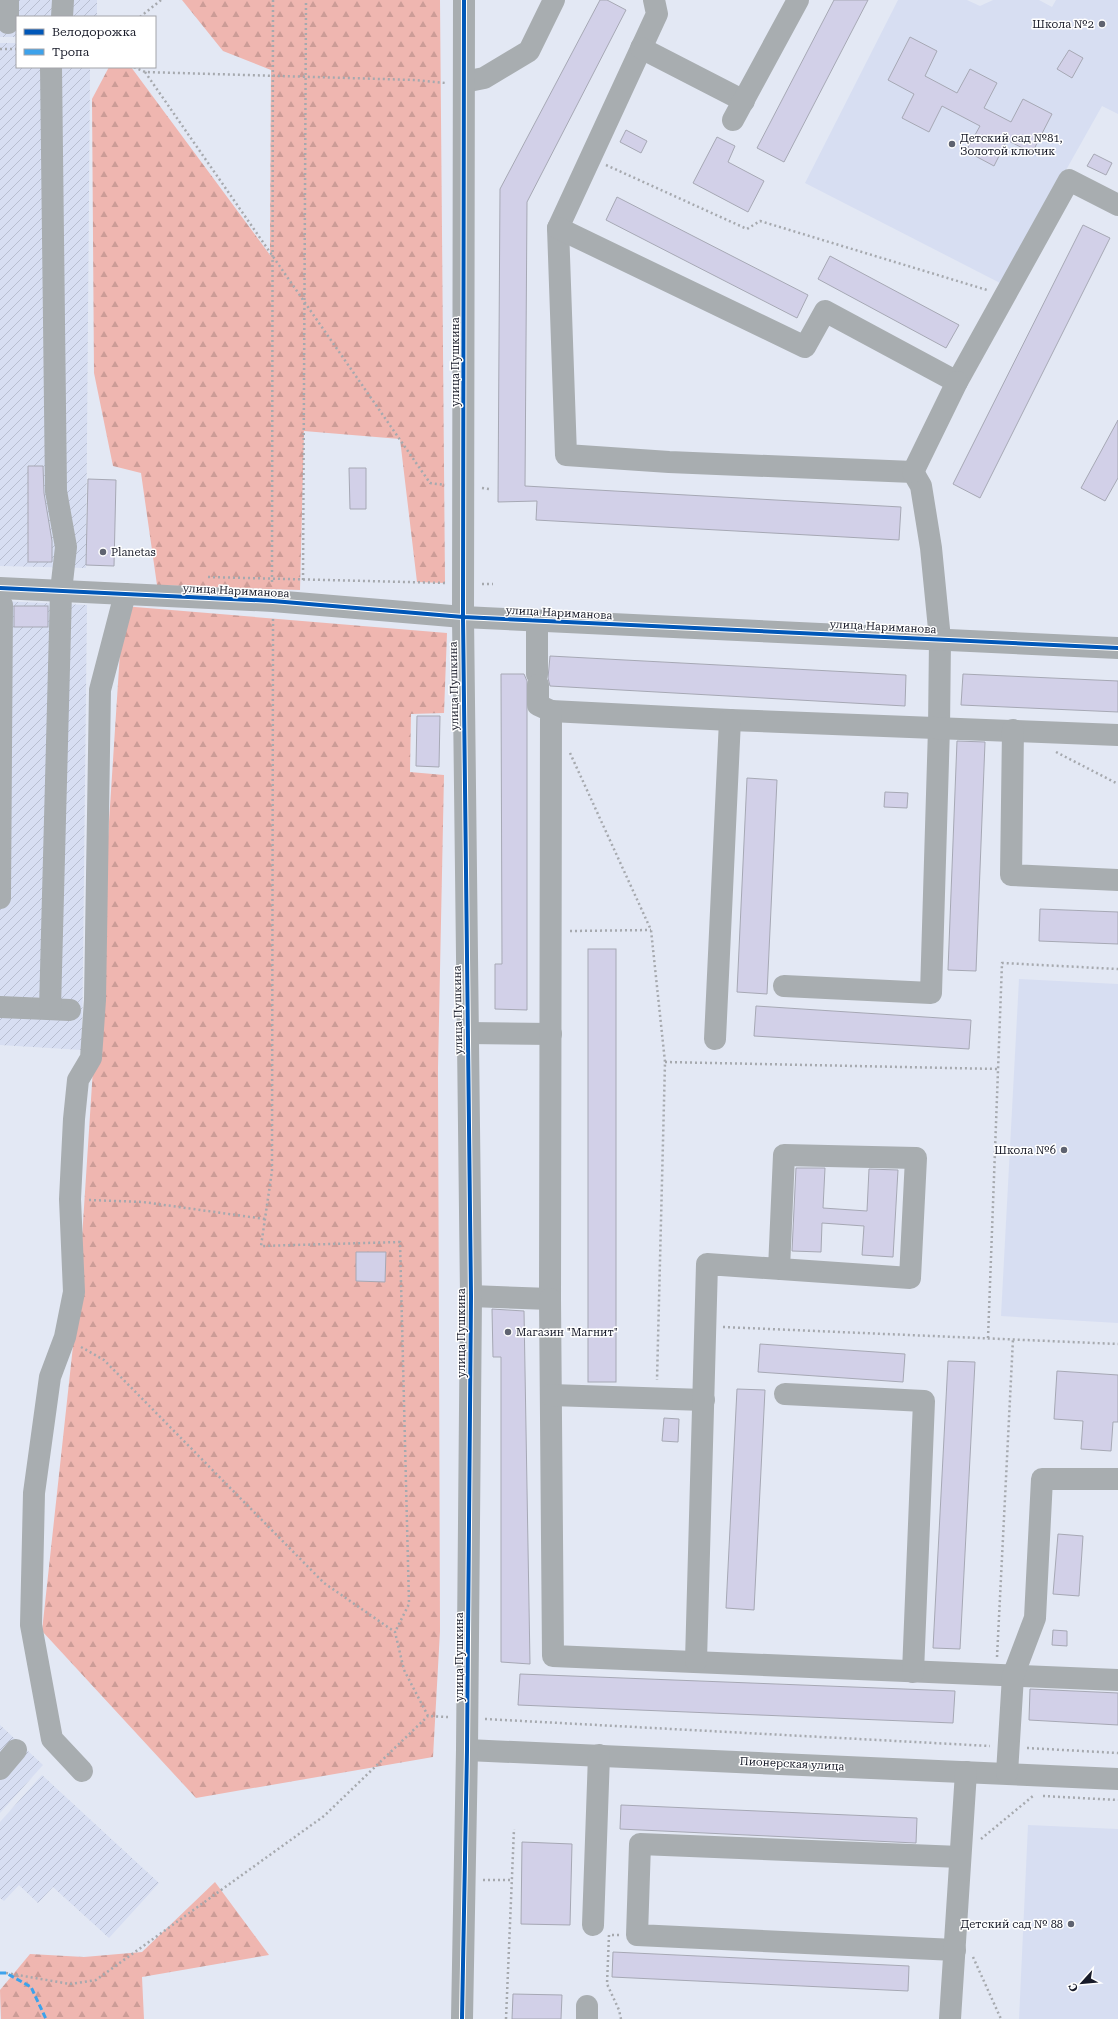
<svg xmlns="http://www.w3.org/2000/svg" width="1118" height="2019" font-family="'Roboto Serif',serif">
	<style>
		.built { fill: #d7def2 }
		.industrial { fill: url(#industrial-furrows) }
		.forest { fill: url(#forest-firs) }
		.building { fill: #d2d0e8; stroke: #a6a8b4 }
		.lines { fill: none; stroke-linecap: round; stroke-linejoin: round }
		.path { stroke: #a6a9ae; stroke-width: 2.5; stroke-dasharray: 2 3; stroke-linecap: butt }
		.minor { stroke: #a8adb0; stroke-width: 22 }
		.quiet { stroke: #3da2eb; stroke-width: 3; stroke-dasharray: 6 3; stroke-linecap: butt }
		.cycleway-casing { stroke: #fff; stroke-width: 6 }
		.cycleway { stroke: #0057b8; stroke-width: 4 }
		.poi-dot { fill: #5f6370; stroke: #fff; stroke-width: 1.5 }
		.labels { text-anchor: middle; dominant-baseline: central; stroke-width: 3; stroke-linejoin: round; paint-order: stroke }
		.poi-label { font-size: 11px; fill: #181b29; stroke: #fff; text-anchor: end }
		.street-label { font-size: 11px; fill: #181b29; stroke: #fff }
	</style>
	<defs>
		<pattern id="industrial-furrows" width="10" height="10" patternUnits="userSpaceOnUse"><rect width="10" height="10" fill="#d7def2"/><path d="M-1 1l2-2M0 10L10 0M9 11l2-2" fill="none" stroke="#b8bed0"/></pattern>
		<pattern id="forest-firs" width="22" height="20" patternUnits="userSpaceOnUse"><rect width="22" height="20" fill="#efb6b0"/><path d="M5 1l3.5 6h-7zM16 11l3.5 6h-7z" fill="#cc9c97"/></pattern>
	</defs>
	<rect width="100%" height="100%" fill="#e3e8f4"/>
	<!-- built -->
	<g class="built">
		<polygon points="898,0 967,0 980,6 993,0 1039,0 1052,7 1056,0 1118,0 1118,114 1102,106 1002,284 805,183"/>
		<polygon points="1019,979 1118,984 1118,1323 1001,1316"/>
		<polygon points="1028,1825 1118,1829 1118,2019 1019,2019"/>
	</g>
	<!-- industrial -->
	<g class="industrial">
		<polygon points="0,0 97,0 97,17 17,17 17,37 0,37"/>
		<polygon points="0,43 17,43 17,67 90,67 86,568 0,566"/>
		<polygon points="0,601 87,605 82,1050 0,1045"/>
		<polygon points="0,1725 43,1765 0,1813"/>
		<polygon points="42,1775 159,1883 109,1938 53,1887 38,1903 19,1885 4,1901 0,1898 0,1822"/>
	</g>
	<!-- forest -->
	<g class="forest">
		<polygon points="182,0 440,0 445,583 417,582 400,439 304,431 300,590 157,585 141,473 113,466 94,373 92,99 109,67 131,67 270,255 271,70 223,51"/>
		<polygon points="123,606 447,633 444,713 411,714 410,772 444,775 438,1068 440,1631 433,1757 196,1798 42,1631 78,1300"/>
		<polygon points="215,1882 269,1955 142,1977 144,2019 1,2019 0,1990 30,1954 84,1957 142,1952"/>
	</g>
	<!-- building -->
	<g class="building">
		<polygon points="600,0 607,0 626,10 527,202 525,486 901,507 899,540 536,520 537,501 498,502 500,189"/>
		<polygon points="834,0 868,0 784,162 757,148"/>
		<polygon points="910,37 937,51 925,76 957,93 970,69 997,83 984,108 1011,122 1023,99 1052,114 1032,153 1007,140 994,166 966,151 980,126 942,106 929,132 902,118 914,94 888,80"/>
		<polygon points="1069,50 1083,58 1072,78 1057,69"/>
		<polygon points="626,130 647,141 641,153 620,142"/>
		<polygon points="717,137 735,146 728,162 764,181 748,212 693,183"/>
		<polygon points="1094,154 1112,163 1106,175 1087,166"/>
		<polygon points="617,197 808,295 797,318 606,220"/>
		<polygon points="1083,225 1110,238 980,498 953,484"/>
		<polygon points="830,256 959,325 946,348 818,279"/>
		<polygon points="1118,420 1118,478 1105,501 1081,488"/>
		<polygon points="28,466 43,466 44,493 52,541 52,562 28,562"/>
		<polygon points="349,468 366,468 366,509 350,509"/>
		<polygon points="88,479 116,480 114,566 86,565"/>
		<rect x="14" y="606" width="34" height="21"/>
		<polygon points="550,656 906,675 905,706 550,686 548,678"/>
		<polygon points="501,674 524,674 527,681 527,1010 495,1009 495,964 502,964"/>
		<polygon points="963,674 1118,681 1118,712 961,705"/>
		<polygon points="417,716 440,716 439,767 416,766"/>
		<polygon points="957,741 985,742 976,971 948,970"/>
		<polygon points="747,778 777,780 767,994 737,992"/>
		<polygon points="885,792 908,793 907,808 884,807"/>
		<polygon points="1040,909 1118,912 1118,944 1039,941"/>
		<rect x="588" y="949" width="28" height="433"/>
		<polygon points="756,1006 971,1020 969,1049 754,1036"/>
		<polygon points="796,1168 825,1168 823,1208 867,1211 869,1169 898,1170 893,1257 862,1255 864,1226 822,1223 821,1252 792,1251"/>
		<polygon points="356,1252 386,1252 385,1282 356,1281"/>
		<polygon points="492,1309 524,1311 530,1664 501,1662 501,1357 493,1357"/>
		<polygon points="760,1344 905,1354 903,1382 758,1372"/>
		<polygon points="948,1361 975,1362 960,1649 933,1648"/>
		<polygon points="1057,1371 1118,1375 1118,1422 1113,1422 1111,1451 1081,1449 1083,1421 1054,1419"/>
		<polygon points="737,1389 765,1390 754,1610 726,1608"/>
		<polygon points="664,1418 679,1419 678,1442 662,1441"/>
		<polygon points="1058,1534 1083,1536 1079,1596 1053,1594"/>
		<polygon points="1053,1630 1067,1631 1067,1646 1052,1645"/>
		<polygon points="520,1674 955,1691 953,1723 518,1705"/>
		<polygon points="1030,1689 1118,1693 1118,1725 1029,1720"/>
		<polygon points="621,1805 917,1818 916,1843 620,1829"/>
		<polygon points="522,1842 572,1844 570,1925 521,1924"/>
		<polygon points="613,1952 909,1966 908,1991 612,1977"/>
		<polygon points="513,1994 562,1995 561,2019 512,2019"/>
	</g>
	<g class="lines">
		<!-- path -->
		<g class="path">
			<polyline points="140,17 161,0"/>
			<polyline points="0,49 17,49"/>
			<polyline points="134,67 145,72 415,80 446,83"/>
			<polyline points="145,72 430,483 445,485"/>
			<polyline points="606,165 747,229 760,221 987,290"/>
			<polyline points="482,488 489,489"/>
			<polyline points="208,577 445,583"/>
			<polyline points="303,580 306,0"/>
			<polyline points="272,582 273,0"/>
			<polyline points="482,584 493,584"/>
			<polyline points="273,619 272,1171 261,1246 400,1242 409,1604 395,1632"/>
			<polyline points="1056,752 1118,784"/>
			<polyline points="570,753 651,930 665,1062 657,1380"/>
			<polyline points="570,931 651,930"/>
			<polyline points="665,1062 998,1069"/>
			<polyline points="89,1200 143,1202 265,1219"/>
			<polyline points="723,1327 1118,1344"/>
			<polyline points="988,1338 1002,963 1118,969"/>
			<polyline points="81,1347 104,1360 324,1583 395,1632 404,1670 428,1716 448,1717"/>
			<polyline points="997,1657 1013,1339"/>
			<polyline points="485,1719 990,1746"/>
			<polyline points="1027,1748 1118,1753"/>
			<polyline points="1043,1796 1118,1800"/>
			<polyline points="981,1839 1033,1796"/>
			<polyline points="483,1880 512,1880"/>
			<polyline points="619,1935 609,1935 607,1984 619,2010 621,2019"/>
			<polyline points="973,1957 1001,2019"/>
			<polyline points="6,1973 70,1984 96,1980 324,1816 428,1716"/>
			<polyline points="506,2019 514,1829"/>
		</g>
		<!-- minor -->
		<g class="minor">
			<polyline points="8,0 8,23"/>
			<polyline points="654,0 657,14 558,228 566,455 669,462 913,472 921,486 931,548 940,639 939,728 931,993 784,986"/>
			<polyline points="62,17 63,0"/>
			<polyline points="641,48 744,101"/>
			<polyline points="464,82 484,78 529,51 554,0"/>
			<polyline points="733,120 798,0"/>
			<polyline points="558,228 805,347 825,311 957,382 1069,180 1118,205"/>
			<polyline points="913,472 957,382"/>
			<polyline points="0,588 273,601 463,617 1118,648"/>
			<polyline points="0,605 2,605 0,898"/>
			<polyline points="537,621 537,674"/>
			<polyline points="551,711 730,720 1118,735"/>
			<polyline points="1013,730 1011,875 1118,880"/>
			<polyline points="0,1007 70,1010"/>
			<polyline points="50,1009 61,591 66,547 56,491 51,67"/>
			<polyline points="468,1033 551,1034"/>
			<polyline points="715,1039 730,720"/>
			<polyline points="471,1296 550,1299 551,711 538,705 538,685"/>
			<polyline points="550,1299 553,1656 1118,1680"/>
			<polyline points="785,1394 924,1401 913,1672"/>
			<polyline points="551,1395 704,1400"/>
			<polyline points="696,1661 707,1264 910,1278 916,1158 784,1155 779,1269"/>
			<polyline points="467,1750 1118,1779"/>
			<polyline points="0,1769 16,1750"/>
			<polyline points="82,1771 52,1739 31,1625 34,1493 50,1377 65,1337 74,1292 70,1199 74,1119 78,1080 91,1058 95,1000 100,690 125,594"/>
			<polyline points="1007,1773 1013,1676 1035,1618 1042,1479 1118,1479"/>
			<polyline points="593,1925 599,1755"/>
			<polyline points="955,1950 637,1935 640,1844 960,1857"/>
			<polyline points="462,2019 467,1750 471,1296 463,617 464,0"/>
			<polyline points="587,2019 587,2006"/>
			<polyline points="950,2019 966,1772"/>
		</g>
		<!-- quiet -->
		<polyline class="quiet" points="0,1973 6,1973 31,1987 46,2019"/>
		<defs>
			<g id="cycleway">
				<polyline points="0,588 273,601 463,617 1118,648"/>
				<polyline points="462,2019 467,1750 471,1296 463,617 464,0"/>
			</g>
		</defs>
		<!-- cycleway casing -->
		<use href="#cycleway" class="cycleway-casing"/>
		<!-- cycleway -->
		<use href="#cycleway" class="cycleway"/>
	</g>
	<!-- markers -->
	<g class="poi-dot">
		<circle cx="1102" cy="24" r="4"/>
		<circle cx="952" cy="144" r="4"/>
		<circle cx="103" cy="552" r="4"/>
		<circle cx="1064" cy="1150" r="4"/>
		<circle cx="508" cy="1332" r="4"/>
		<circle cx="1071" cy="1924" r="4"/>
	</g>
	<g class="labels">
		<!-- poi labels -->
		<g class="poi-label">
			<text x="1094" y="24">Школа №2</text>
			<text x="960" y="138" text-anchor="start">Детский сад №81,<tspan x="960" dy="13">Золотой ключик</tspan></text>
			<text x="111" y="552" text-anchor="start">Planetas</text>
			<text x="1056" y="1150">Школа №6</text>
			<text x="516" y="1332" text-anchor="start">Магазин "Магнит"</text>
			<text x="1063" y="1924">Детский сад № 88</text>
		</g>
		<!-- street labels -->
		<g class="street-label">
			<text transform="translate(455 362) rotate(-90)">улица Пушкина</text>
			<text transform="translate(236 591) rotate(3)">улица Нариманова</text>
			<text transform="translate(559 613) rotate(3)">улица Нариманова</text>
			<text transform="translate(883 627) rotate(3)">улица Нариманова</text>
			<text transform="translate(454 686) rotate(-91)">улица Пушкина</text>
			<text transform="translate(458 1010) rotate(-91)">улица Пушкина</text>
			<text transform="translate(461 1333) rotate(-90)">улица Пушкина</text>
			<text transform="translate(459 1657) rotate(-90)">улица Пушкина</text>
			<text transform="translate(792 1764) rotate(3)">Пионерская улица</text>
		</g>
	</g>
	<!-- legend -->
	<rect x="16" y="16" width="140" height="52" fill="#ffffff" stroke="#a3a4a9"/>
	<rect x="24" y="29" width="20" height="6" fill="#0057b8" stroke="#a3a4a9"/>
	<text x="52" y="36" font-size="12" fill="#181b29">Велодорожка</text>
	<rect x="24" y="49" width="20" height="6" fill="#3da2eb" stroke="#a3a4a9"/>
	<text x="52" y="56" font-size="12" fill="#181b29">Тропа</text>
	<!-- north arrow -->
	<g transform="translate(1082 1983) rotate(243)" stroke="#ffffff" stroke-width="3" paint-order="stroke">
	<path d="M0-3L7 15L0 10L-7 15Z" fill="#181b29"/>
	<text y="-6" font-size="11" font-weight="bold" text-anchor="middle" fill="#181b29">С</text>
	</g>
</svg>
